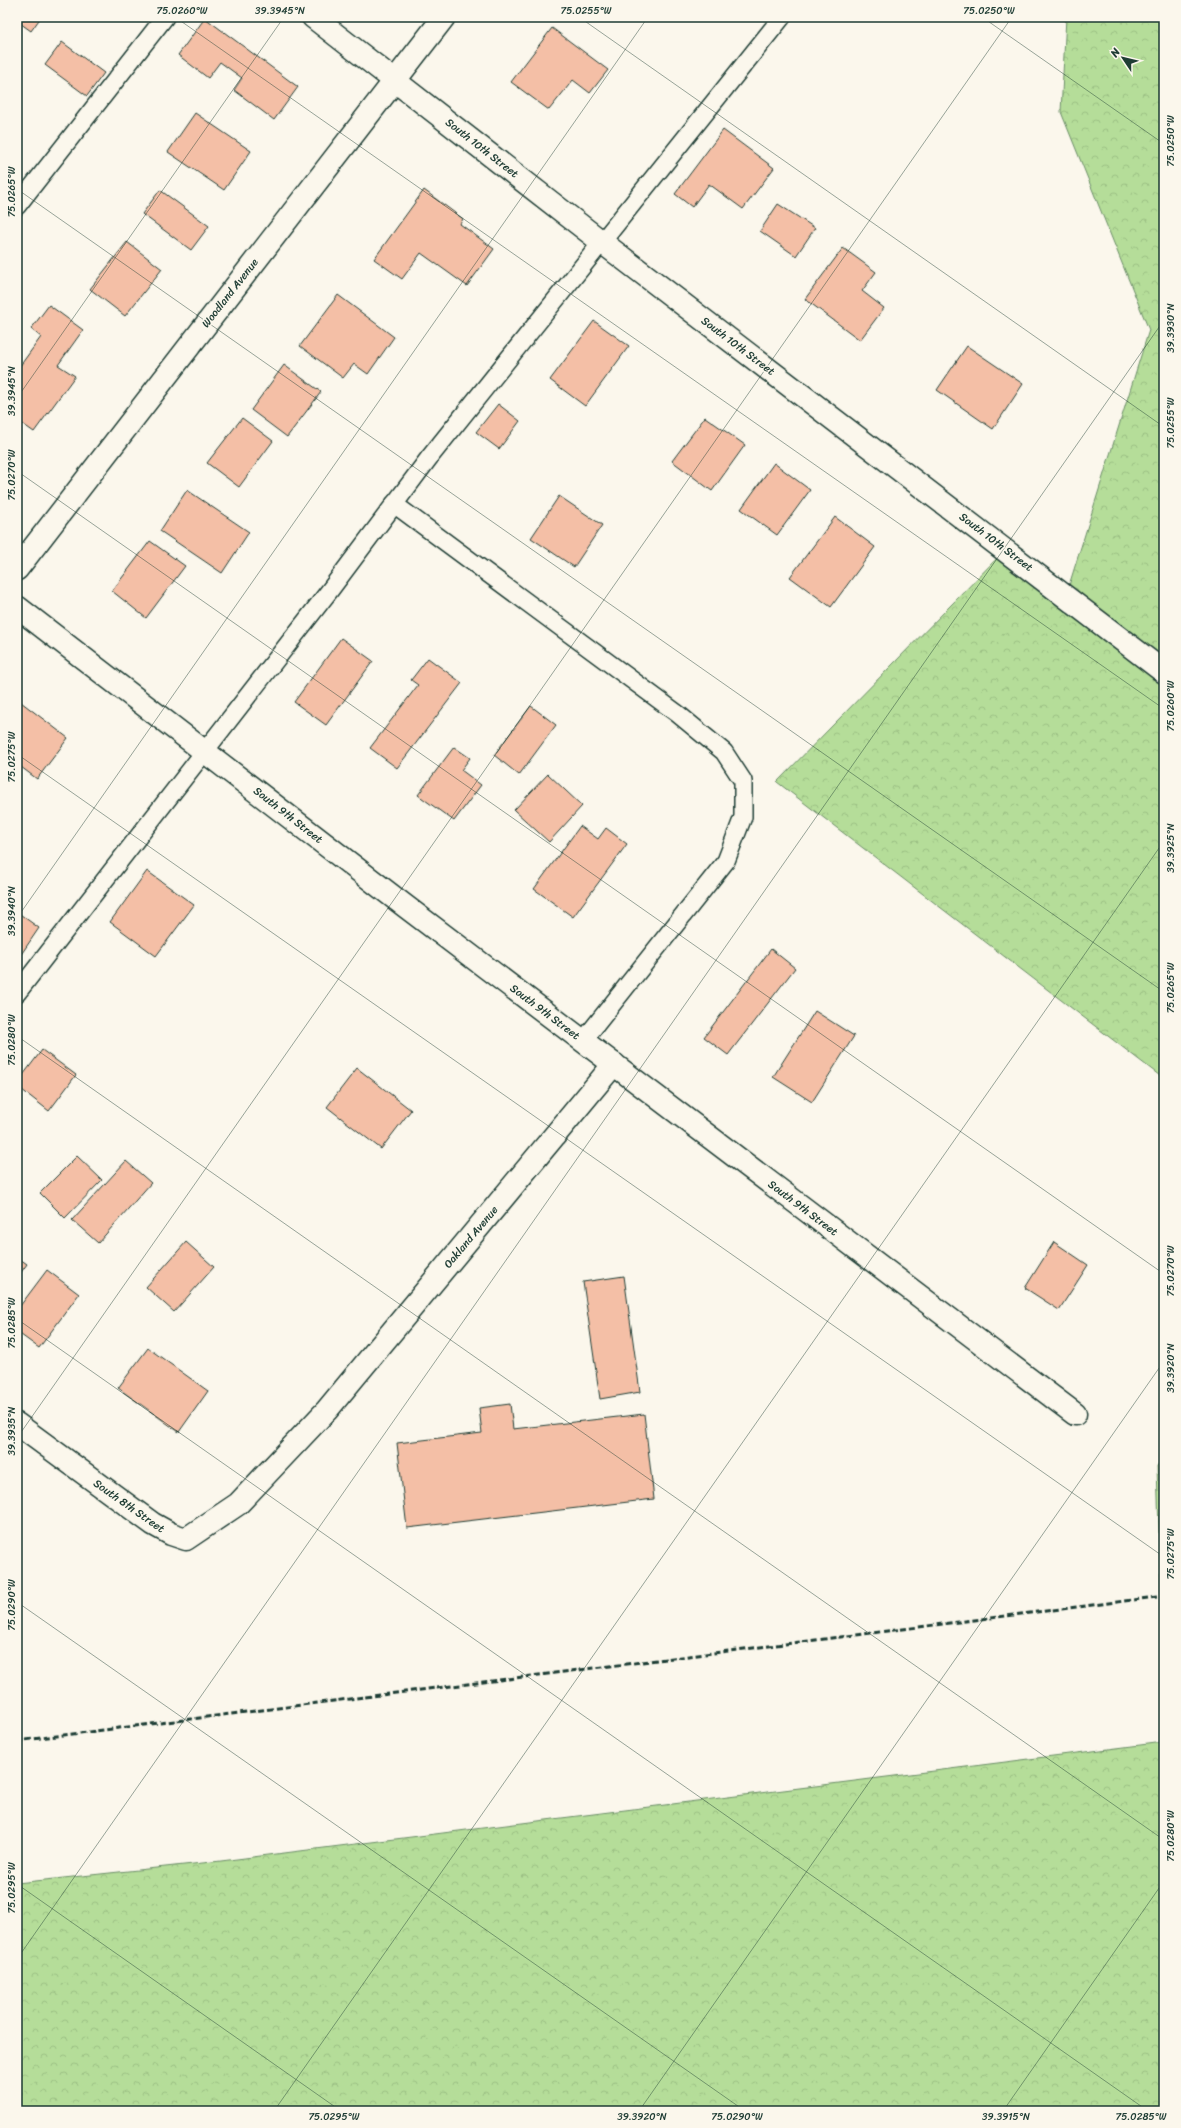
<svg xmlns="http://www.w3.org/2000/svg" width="1181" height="2128" font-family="Sriracha,sans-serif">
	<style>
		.forest { fill: url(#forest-crowns); stroke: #6a8d66 }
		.building { fill: #f4bfa6; stroke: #1f3d34 }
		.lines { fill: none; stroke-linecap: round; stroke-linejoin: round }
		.lane-casing { stroke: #1f3d34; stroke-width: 20 }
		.street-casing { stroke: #1f3d34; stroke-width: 25 }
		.lane { stroke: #fbf7ec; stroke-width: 17 }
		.street { stroke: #fbf7ec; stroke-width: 22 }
		.rail { stroke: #1f3d34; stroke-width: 3; stroke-dasharray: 6 3; stroke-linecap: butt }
		.ticks { fill: none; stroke: #1f3d34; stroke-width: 1; stroke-opacity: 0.45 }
		.labels { text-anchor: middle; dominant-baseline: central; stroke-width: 3; stroke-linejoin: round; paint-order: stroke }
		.street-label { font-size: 11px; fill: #1f3d34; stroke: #fbf7ec }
		.neatline { fill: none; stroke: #1f3d34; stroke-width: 1.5 }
		.ticks-label { font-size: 10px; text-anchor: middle; fill: #1f3d34 }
	</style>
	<defs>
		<pattern id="forest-crowns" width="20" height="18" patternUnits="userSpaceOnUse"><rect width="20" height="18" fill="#b5dd99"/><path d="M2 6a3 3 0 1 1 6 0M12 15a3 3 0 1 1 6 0" fill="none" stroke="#9bbf84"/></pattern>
	</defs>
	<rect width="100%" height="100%" fill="#fbf7ec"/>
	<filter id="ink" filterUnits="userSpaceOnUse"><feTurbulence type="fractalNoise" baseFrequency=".025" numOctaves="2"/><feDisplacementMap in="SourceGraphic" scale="8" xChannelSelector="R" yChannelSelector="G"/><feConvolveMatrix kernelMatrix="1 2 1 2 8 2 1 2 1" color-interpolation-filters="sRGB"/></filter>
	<g filter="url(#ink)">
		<!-- forest -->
		<g class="forest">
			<polygon points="1066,17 1164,17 1164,1079 777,782 1009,546 1066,595 1149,330 1061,112"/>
			<polygon points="1164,1457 1164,1687 1157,1466"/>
			<polygon points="1164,1742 1164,2111 17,2111 17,1883 221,1861"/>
		</g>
		<!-- building -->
		<g class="building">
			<polygon points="17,17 41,17 31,31 17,21"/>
			<polygon points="205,18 298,87 274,120 234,90 242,78 220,62 208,78 178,55"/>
			<polygon points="552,28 608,70 590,93 573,80 549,110 511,82"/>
			<polygon points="62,42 104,73 87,96 45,65"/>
			<polygon points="195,113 251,151 224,190 168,152"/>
			<polygon points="723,130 774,168 743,209 709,184 692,207 675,194"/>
			<polygon points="160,190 209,226 191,250 142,214"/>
			<polygon points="424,190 463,219 460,224 494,249 467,286 421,253 402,279 374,259"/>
			<polygon points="778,204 815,228 796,256 760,231"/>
			<polygon points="127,242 162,269 125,316 90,289"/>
			<polygon points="843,248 876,272 862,291 884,308 860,340 805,299"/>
			<polygon points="338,295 394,337 368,374 354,364 343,378 300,346"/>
			<polygon points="49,305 83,330 58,365 75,376 34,432 17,420 17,370 41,337 31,329"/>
			<polygon points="594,321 629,346 585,406 550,380"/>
			<polygon points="967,346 1023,384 993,429 937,390"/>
			<polygon points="284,365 321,392 287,437 251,410"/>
			<polygon points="498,404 520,421 499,449 476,432"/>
			<polygon points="705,417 745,445 712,491 672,461"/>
			<polygon points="242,418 273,441 239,487 207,463"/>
			<polygon points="774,463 810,490 777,535 741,509"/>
			<polygon points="187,490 249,532 222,573 160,531"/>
			<polygon points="559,496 602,525 574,567 531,538"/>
			<polygon points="835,517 875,547 831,607 790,577"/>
			<polygon points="150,541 185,566 146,618 112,591"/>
			<polygon points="341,638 373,661 326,725 294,702"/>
			<polygon points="428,658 462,683 397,768 370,748 418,685 411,680"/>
			<polygon points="17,699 68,738 37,779 17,764"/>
			<polygon points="531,706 556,725 519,775 494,755"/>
			<polygon points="454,747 470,758 461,770 481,785 454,821 418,795"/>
			<polygon points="548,774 582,806 549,842 514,810"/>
			<polygon points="580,826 598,839 606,828 627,844 573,917 534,889"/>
			<polygon points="147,871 194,905 156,956 110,922"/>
			<polygon points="17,912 39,928 20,956 17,955"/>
			<polygon points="771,949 795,968 728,1055 704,1037"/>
			<polygon points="815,1011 854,1036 812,1102 773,1077"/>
			<polygon points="42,1050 76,1075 49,1111 17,1086 17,1083"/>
			<polygon points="357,1068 411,1110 381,1149 327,1107"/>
			<polygon points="77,1156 102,1180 65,1218 40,1193"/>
			<polygon points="126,1161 151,1183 98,1243 72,1220"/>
			<polygon points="186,1242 214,1267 174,1312 146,1287"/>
			<polygon points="1054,1242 1088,1265 1059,1310 1025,1288"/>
			<polygon points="17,1257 27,1264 17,1278"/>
			<polygon points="47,1270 79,1294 39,1348 17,1332 17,1310"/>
			<polygon points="624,1276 640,1392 600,1399 583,1282"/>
			<polygon points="148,1348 208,1391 179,1432 118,1388"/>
			<polygon points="510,1404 513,1429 644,1414 654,1499 407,1528 397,1443 482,1433 479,1408"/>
		</g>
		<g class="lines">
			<defs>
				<g id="lane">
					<polyline points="17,206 165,17"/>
					<polyline points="394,504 678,714 724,752 743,781 743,817 726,861 583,1041"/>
					<polyline points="17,993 330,590 429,458 782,17"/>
				</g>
				<g id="street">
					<polyline points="313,17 603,243 1164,672"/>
					<polyline points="17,569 444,17"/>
					<polyline points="17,607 405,906 1075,1414"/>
					<polyline points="17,1424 153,1524 171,1534 186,1539 238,1504 327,1410 614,1064"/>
				</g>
			</defs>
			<!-- lane casing -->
			<use href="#lane" class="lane-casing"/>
			<!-- street casing -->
			<use href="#street" class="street-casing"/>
			<!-- lane -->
			<use href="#lane" class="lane"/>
			<!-- street -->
			<use href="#street" class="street"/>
			<!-- rail -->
			<polyline class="rail" points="17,1741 1164,1596"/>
		</g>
	</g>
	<!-- ticks -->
	<path class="ticks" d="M175 17 1164 709M579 17 1164 427M982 17 1164 144M17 189 1164 992M17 398 284 17M17 471 1164 1274M17 754 1164 1557M17 918 648 17M17 1036 1164 1840M17 1319 1148 2111M17 1438 1012 17M17 1602 745 2111M17 1884 341 2111M17 1959 1164 320M274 2111 1164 841M639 2111 1164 1361M1003 2111 1164 1881"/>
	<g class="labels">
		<!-- street labels -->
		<g class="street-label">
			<text transform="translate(482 148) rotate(38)">South 10th Street</text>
			<text transform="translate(230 293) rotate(-52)">Woodland Avenue</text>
			<text transform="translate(738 346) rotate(37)">South 10th Street</text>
			<text transform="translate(996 542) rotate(37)">South 10th Street</text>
			<text transform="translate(288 815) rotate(38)">South 9th Street</text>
			<text transform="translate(545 1012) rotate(37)">South 9th Street</text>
			<text transform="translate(803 1208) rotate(37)">South 9th Street</text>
			<text transform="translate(471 1237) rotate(-50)">Oakland Avenue</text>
			<text transform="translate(129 1506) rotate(35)">South 8th Street</text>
		</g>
	</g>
	<!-- margin -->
	<rect width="1181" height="2128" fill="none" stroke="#fbf7ec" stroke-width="44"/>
	<!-- north arrow -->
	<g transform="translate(1123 58) rotate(305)" stroke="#fbf7ec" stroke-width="3" paint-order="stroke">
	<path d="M0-3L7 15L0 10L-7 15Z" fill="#1f3d34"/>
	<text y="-6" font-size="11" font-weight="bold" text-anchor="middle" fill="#1f3d34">N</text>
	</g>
	<rect x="22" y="22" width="1137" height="2084" class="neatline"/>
	<g class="ticks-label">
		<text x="182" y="14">75.0260°W</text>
		<text x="280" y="14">39.3945°N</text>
		<text x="586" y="14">75.0255°W</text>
		<text x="989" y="14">75.0250°W</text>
		<text transform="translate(1170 141) rotate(-90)" y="4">75.0250°W</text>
		<text transform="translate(11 192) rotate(-90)" y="4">75.0265°W</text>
		<text transform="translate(1170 328) rotate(-90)" y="4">39.3930°N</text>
		<text transform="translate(11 391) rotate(-90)" y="4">39.3945°N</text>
		<text transform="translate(1170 423) rotate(-90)" y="4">75.0255°W</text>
		<text transform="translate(11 475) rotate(-90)" y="4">75.0270°W</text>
		<text transform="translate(1170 706) rotate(-90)" y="4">75.0260°W</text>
		<text transform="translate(11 757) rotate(-90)" y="4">75.0275°W</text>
		<text transform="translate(1170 848) rotate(-90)" y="4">39.3925°N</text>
		<text transform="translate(11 911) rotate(-90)" y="4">39.3940°N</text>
		<text transform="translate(1170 988) rotate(-90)" y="4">75.0265°W</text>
		<text transform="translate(11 1040) rotate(-90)" y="4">75.0280°W</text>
		<text transform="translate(1170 1271) rotate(-90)" y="4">75.0270°W</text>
		<text transform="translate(11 1323) rotate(-90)" y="4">75.0285°W</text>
		<text transform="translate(1170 1368) rotate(-90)" y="4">39.3920°N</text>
		<text transform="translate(11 1431) rotate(-90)" y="4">39.3935°N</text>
		<text transform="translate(1170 1554) rotate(-90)" y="4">75.0275°W</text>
		<text transform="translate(11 1605) rotate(-90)" y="4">75.0290°W</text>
		<text transform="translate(1170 1836) rotate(-90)" y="4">75.0280°W</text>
		<text transform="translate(11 1888) rotate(-90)" y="4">75.0295°W</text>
		<text x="334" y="2120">75.0295°W</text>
		<text x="642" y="2120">39.3920°N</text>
		<text x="737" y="2120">75.0290°W</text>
		<text x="1006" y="2120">39.3915°N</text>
		<text x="1141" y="2120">75.0285°W</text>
	</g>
</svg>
